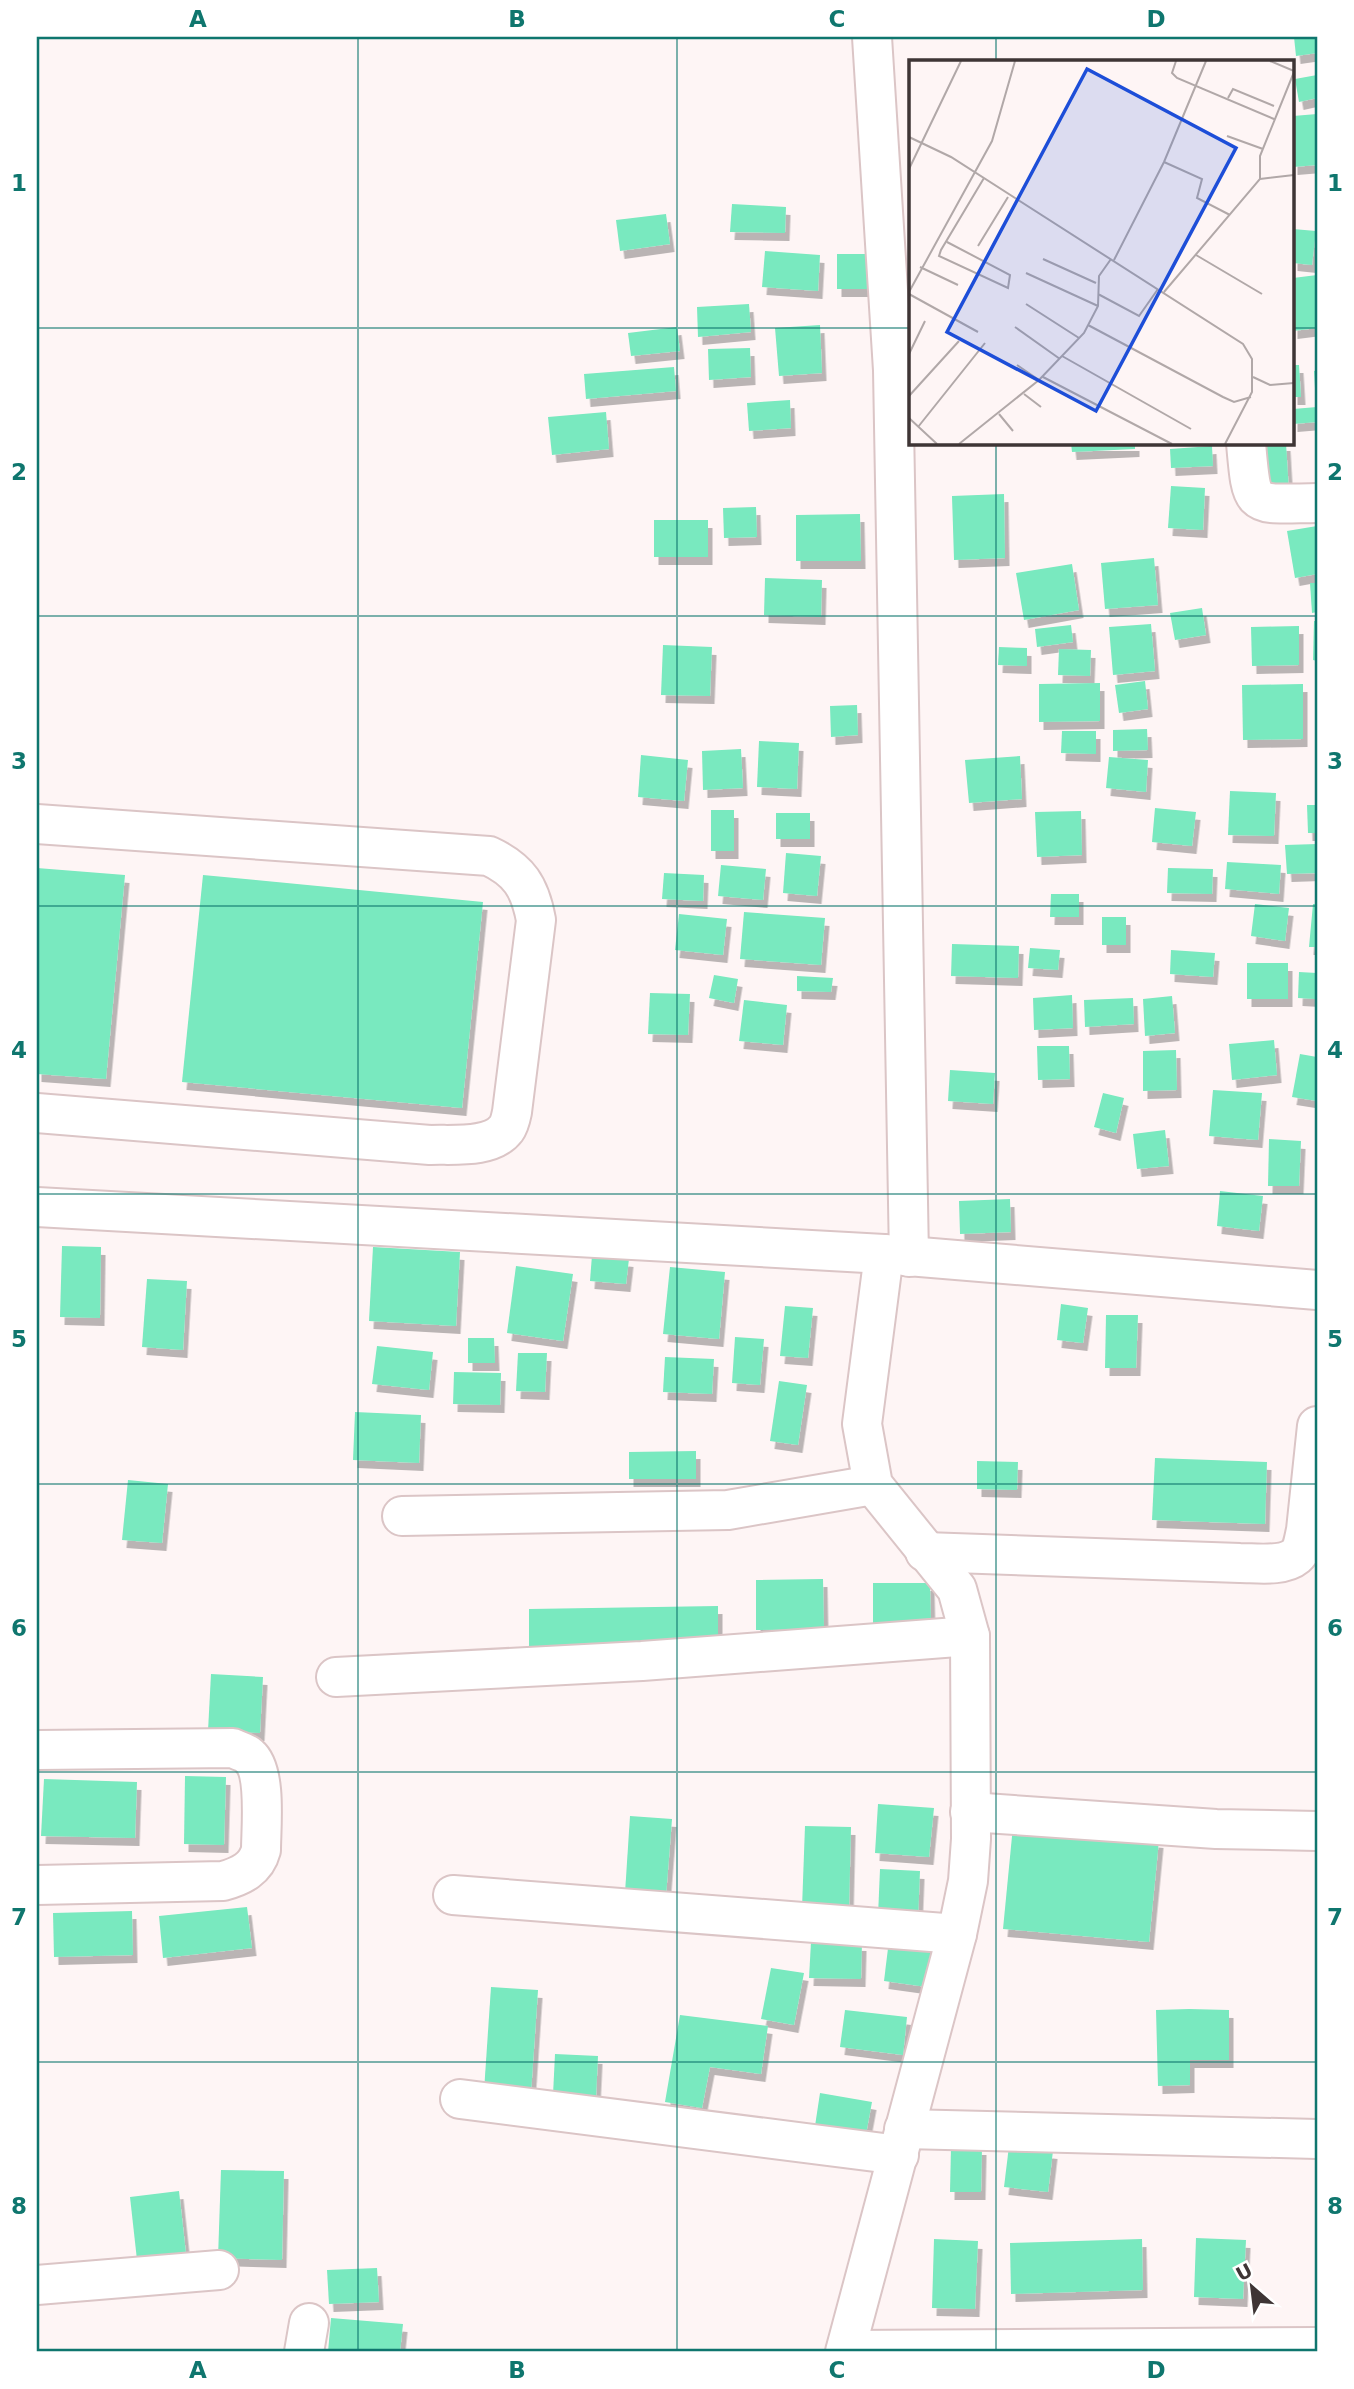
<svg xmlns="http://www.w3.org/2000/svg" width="1354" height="2389" font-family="'DejaVu Sans',sans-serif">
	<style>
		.building { fill: #79e9bf; filter: url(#shadow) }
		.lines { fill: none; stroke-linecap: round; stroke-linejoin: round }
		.minor-casing { stroke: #dbc5c6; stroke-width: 42 }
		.minor { stroke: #fff; stroke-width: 38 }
		.grid { fill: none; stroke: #0f766e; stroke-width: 2; stroke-opacity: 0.55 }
		.inset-road { fill: none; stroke: #b1a8a8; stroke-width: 2 }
		.view { fill: #1d4ed8; fill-opacity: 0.15; stroke: #1d4ed8; stroke-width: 3.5 }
		.inset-edge { fill: none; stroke: #3e3535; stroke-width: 3.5 }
		.neatline { fill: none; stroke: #0f766e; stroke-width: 2.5 }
		.grid-label { font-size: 23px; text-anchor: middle; font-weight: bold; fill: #0f766e }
	</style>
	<defs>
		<filter id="shadow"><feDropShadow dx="4.5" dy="8" stdDeviation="0" flood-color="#0004"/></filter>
	</defs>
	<rect width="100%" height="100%" fill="#fef5f5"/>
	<!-- building -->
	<g class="building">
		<polygon points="1294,37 1317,37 1317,53 1296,56"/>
		<polygon points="1317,75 1317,98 1299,102 1295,79"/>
		<polygon points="1317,114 1317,165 1293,167 1293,116"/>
		<polygon points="732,204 786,207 785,233 730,232"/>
		<polygon points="666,214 670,244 620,251 616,220"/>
		<polygon points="1293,229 1316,231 1312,265 1293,263"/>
		<polygon points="765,251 820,255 818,291 762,287"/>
		<rect x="837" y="254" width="34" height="35"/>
		<polygon points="1317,275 1317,328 1293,331 1293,278"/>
		<polygon points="749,304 751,332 698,337 697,307"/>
		<polygon points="820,325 822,373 779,376 775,328"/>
		<polygon points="677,327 680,351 631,356 628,333"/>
		<polygon points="750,348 751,377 709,380 708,349"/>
		<polygon points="1293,365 1299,365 1301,397 1293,397"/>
		<polygon points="674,367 676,391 586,399 584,374"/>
		<polygon points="1317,370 1317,388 1315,388 1314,371"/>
		<polygon points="790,400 791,428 749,431 747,403"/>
		<polygon points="1317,407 1317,422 1293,424 1293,409"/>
		<polygon points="606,412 609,449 552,455 548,417"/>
		<polygon points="1071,443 1135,443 1135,449 1072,452"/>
		<polygon points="1259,443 1286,443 1289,493 1262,495"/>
		<polygon points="1212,446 1213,466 1171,468 1170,449"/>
		<polygon points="1171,486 1205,488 1203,530 1168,528"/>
		<polygon points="1004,494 1005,558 954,560 952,496"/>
		<polygon points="756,507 757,537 724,538 723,508"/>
		<polygon points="860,514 861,561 796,561 796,515"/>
		<rect x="654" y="520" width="54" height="37"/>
		<polygon points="1317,526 1317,574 1295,578 1287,531"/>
		<polygon points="1154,558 1158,605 1105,609 1101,563"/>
		<polygon points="1072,564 1079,610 1024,620 1016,573"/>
		<polygon points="765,578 822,580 821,617 764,615"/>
		<polygon points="1310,583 1317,583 1317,612 1312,613"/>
		<polygon points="1202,608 1206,635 1175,640 1170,613"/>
		<polygon points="1314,621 1317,621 1317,661 1313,660"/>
		<polygon points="1151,624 1155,671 1113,675 1109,627"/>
		<polygon points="1071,625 1073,642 1037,647 1035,629"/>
		<polygon points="1299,626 1299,665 1252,666 1251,627"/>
		<polygon points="663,645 712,647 710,696 661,695"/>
		<polygon points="999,647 1027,648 1027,666 998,665"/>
		<polygon points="1059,649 1091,650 1090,676 1058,675"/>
		<polygon points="1145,681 1148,709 1119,713 1115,685"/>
		<polygon points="1100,683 1100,721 1039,722 1039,684"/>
		<polygon points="1303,684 1303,739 1243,740 1242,685"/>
		<polygon points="857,705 858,735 831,737 830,706"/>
		<polygon points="1147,729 1148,750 1113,751 1113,730"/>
		<polygon points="1062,731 1096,731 1096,754 1061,753"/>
		<polygon points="759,741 799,743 797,789 757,787"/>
		<polygon points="741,749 743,788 703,790 702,751"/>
		<polygon points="641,755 688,760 684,801 638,797"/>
		<polygon points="1020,756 1022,799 969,803 965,760"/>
		<polygon points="1109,757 1148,760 1146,792 1106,788"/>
		<polygon points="1230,791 1276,793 1274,836 1228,835"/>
		<polygon points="1307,805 1317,805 1317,833 1308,833"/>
		<polygon points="1155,808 1196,812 1192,846 1152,842"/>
		<rect x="711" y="810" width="23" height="41"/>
		<polygon points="1081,811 1082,855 1037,857 1035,812"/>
		<rect x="776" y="813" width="34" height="26"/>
		<polygon points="1317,844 1317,873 1287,874 1285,845"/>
		<polygon points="786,853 821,856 817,896 783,893"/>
		<polygon points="1227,862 1281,865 1279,894 1225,889"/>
		<polygon points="721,865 766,869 763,900 718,896"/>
		<polygon points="37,868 125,875 106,1079 37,1074"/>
		<polygon points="1168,868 1213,869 1212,894 1167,893"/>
		<polygon points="664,873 704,875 703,901 662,899"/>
		<polygon points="203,875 483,902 462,1108 182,1082"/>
		<polygon points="1051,894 1079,894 1079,917 1050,917"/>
		<polygon points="1255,904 1289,908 1285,941 1251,936"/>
		<polygon points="1313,904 1317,904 1317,947 1309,947"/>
		<polygon points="744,912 825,918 821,965 740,959"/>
		<polygon points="679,914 727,919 723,955 675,950"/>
		<rect x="1102" y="917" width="24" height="28"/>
		<polygon points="952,944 1019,946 1018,978 951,976"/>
		<polygon points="1030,948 1060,950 1058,970 1028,968"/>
		<polygon points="1171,950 1215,953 1213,977 1170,974"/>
		<rect x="1247" y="963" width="41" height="36"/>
		<polygon points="1299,972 1317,973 1315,999 1298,998"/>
		<polygon points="714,975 738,979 734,1003 709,998"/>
		<polygon points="797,976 833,978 831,992 797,991"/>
		<polygon points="650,993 690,994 688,1035 648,1034"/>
		<polygon points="1072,995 1073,1028 1034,1030 1033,998"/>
		<polygon points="1172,996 1175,1033 1145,1036 1143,999"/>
		<polygon points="1133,998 1134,1024 1085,1027 1084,1000"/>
		<polygon points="744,1000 787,1005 783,1045 739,1041"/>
		<polygon points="1274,1040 1277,1075 1232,1080 1229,1044"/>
		<polygon points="1037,1046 1069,1046 1070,1079 1038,1080"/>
		<polygon points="1176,1050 1177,1090 1143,1091 1143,1051"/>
		<polygon points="1300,1054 1317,1057 1317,1101 1292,1097"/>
		<polygon points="950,1070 995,1073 993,1104 948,1101"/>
		<polygon points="1213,1090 1262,1093 1258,1140 1209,1136"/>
		<polygon points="1103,1093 1124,1098 1116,1133 1094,1127"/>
		<polygon points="1165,1130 1169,1166 1137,1169 1133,1134"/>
		<polygon points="1269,1139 1301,1141 1299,1186 1268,1186"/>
		<polygon points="1220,1191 1263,1196 1259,1231 1217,1226"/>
		<polygon points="1010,1199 1011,1232 960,1234 959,1201"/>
		<polygon points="62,1246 101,1247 100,1318 60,1317"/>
		<polygon points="373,1247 460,1252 456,1326 369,1321"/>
		<polygon points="592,1255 629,1259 626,1284 590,1281"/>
		<polygon points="516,1266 573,1274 563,1341 507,1333"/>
		<polygon points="670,1267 725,1272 719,1339 663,1334"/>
		<polygon points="147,1279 187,1281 183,1350 142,1347"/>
		<polygon points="1061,1304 1088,1308 1083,1343 1057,1340"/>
		<polygon points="785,1306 813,1308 808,1358 780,1356"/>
		<polygon points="1106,1315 1138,1315 1136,1368 1105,1368"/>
		<polygon points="735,1337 764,1339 760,1385 732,1383"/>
		<polygon points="468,1338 494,1338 495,1363 468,1363"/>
		<polygon points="377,1346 433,1352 429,1390 372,1384"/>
		<polygon points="518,1353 547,1353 545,1392 516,1391"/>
		<polygon points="665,1357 714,1359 712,1394 663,1392"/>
		<polygon points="454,1372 501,1373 500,1405 453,1404"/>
		<polygon points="779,1381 807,1385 798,1445 770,1441"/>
		<polygon points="355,1412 421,1415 419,1463 353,1460"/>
		<polygon points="696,1451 696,1479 629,1479 629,1452"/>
		<polygon points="1155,1458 1267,1462 1265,1524 1152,1520"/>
		<polygon points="977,1461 1018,1462 1017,1490 977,1489"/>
		<polygon points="128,1480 168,1484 162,1543 122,1540"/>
		<polygon points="823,1579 824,1629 756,1630 756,1580"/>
		<polygon points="873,1583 930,1583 931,1624 873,1625"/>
		<polygon points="718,1606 718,1644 529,1648 529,1609"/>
		<polygon points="211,1674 263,1677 260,1733 208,1731"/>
		<polygon points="185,1776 226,1777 224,1845 184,1844"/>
		<polygon points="44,1779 137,1782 135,1838 41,1836"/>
		<polygon points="878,1804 934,1808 929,1857 875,1853"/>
		<polygon points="630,1816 672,1819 666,1896 625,1893"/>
		<polygon points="805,1826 851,1827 849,1909 802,1908"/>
		<polygon points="1013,1826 1159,1840 1149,1942 1003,1929"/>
		<polygon points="880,1869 920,1871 918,1919 878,1916"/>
		<polygon points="247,1907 252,1948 163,1958 159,1916"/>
		<polygon points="132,1911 133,1955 54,1957 53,1913"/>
		<polygon points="889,1940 932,1947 927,1987 884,1981"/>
		<polygon points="811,1942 862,1943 861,1979 809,1978"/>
		<polygon points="771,1968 804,1973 794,2025 761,2019"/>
		<polygon points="491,1987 538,1990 531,2093 484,2091"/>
		<polygon points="1189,2009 1229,2010 1229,2060 1190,2060 1190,2085 1158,2086 1156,2010"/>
		<polygon points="845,2010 907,2017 903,2055 840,2047"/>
		<polygon points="680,2015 768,2026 761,2074 710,2067 702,2108 665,2102"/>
		<polygon points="555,2054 598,2056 596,2097 553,2095"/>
		<polygon points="820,2093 872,2102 866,2134 815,2126"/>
		<polygon points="1009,2146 1053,2151 1048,2192 1004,2187"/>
		<polygon points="951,2147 982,2147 981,2192 950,2192"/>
		<polygon points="221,2170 284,2171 282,2260 218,2258"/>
		<polygon points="179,2191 187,2263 138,2269 130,2197"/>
		<polygon points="1196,2238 1246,2240 1243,2299 1194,2297"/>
		<polygon points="934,2239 978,2241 975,2309 932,2308"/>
		<polygon points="1142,2239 1143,2290 1011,2294 1010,2243"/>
		<polygon points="377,2268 379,2302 329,2304 327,2270"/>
		<polygon points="331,2318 403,2324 400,2352 328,2352"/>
	</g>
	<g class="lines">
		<defs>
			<g id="minor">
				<polyline points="872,37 893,370 909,1257"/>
				<path d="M1246 443C1252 511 1250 504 1317 503"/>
				<path d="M37 824 489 856C519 870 530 887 536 920L512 1112C511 1117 509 1125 506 1129 491 1149 452 1144 430 1145L37 1113"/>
				<polyline points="37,1207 884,1254 1317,1290"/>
				<polyline points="402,1516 728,1510 873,1485"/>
				<path d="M925 1552 1240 1563C1256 1563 1283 1567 1296 1556 1303 1550 1304 1538 1306 1530L1317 1426"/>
				<polyline points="336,1677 642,1661 970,1636"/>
				<path d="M37 1750 233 1748C238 1751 245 1752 249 1756 267 1771 261 1828 261 1850 256 1869 241 1876 223 1881L37 1885"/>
				<polyline points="970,1812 1216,1829 1317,1831"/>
				<polyline points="453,1895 957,1934"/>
				<polyline points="460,2099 899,2155"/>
				<polyline points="904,2129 1317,2139"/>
				<polyline points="37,2285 219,2270"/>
				<polyline points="846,2350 1317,2347"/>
				<polyline points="304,2352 309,2323"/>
				<polyline points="845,2352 957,1934 968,1881 971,1839 970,1636 957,1589 873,1485 862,1424 884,1254"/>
			</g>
		</defs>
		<!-- minor casing -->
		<use href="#minor" class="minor-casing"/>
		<!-- minor -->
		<use href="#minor" class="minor"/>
	</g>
	<!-- grid -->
	<path class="grid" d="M358 37V2352M677 37V2352M996 37V61M37 328H911M1293 328H1317M996 443V2352M37 616H1317M37 906H1317M37 1194H1317M37 1484H1317M37 1772H1317M37 2062H1317"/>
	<!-- overview -->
	<g transform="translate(909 60)">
		<rect width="385" height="385" fill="#fef5f5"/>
		<path class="inset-road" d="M267 1 263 13 268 18 365 59M361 1 385 11M319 38 324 29 365 46M318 76 354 89M0 77 42 97 334 284 343 299V332L316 384M255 102 293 119 288 138 321 155M0 109 52 1M351 119 385 115M38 182 101 215 99 228 30 196 32 190 75 118M69 186 99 137M287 195 353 234M134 199 187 223M205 200 255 102 297 1M11 207 49 225M117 213 189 246M0 232 83 81 106 1M255 232 351 119V96L385 12M0 234 69 272M189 234 230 256 249 229M117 244 170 278M179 265 314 337 325 342 342 337M106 267 151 299M0 294 16 261M153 296 282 369M108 305 130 320M134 317 263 384M344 317 361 325 385 323M115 334 132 347M0 336 50 281M90 354 104 371M0 358 28 384M9 367 76 283M50 384 130 320 175 273 189 246 190 216 202 199"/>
		<path class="view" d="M178 9 327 88 187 351 38 272Z"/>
		<rect width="385" height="385" class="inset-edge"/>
	</g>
	<!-- border -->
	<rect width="1354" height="2389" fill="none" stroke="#ffffff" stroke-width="77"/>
	<!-- north arrow -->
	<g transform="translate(1252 2287) rotate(332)" stroke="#ffffff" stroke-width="5" paint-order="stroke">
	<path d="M0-5L12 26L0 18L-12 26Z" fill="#3e3535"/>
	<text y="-10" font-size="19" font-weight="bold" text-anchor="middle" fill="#3e3535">U</text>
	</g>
	<rect x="38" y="38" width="1278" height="2312" class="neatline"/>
	<g class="grid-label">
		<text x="198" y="27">A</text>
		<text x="517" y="27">B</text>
		<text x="837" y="27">C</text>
		<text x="1156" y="27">D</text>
		<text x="19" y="191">1</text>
		<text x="1335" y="191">1</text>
		<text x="19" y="480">2</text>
		<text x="1335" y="480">2</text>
		<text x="19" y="769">3</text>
		<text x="1335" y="769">3</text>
		<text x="19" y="1058">4</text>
		<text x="1335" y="1058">4</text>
		<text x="19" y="1347">5</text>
		<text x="1335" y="1347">5</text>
		<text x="19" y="1636">6</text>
		<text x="1335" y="1636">6</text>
		<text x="19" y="1925">7</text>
		<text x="1335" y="1925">7</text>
		<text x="19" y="2214">8</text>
		<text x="1335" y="2214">8</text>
		<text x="198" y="2378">A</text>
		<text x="517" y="2378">B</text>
		<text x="837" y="2378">C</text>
		<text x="1156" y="2378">D</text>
	</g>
</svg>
